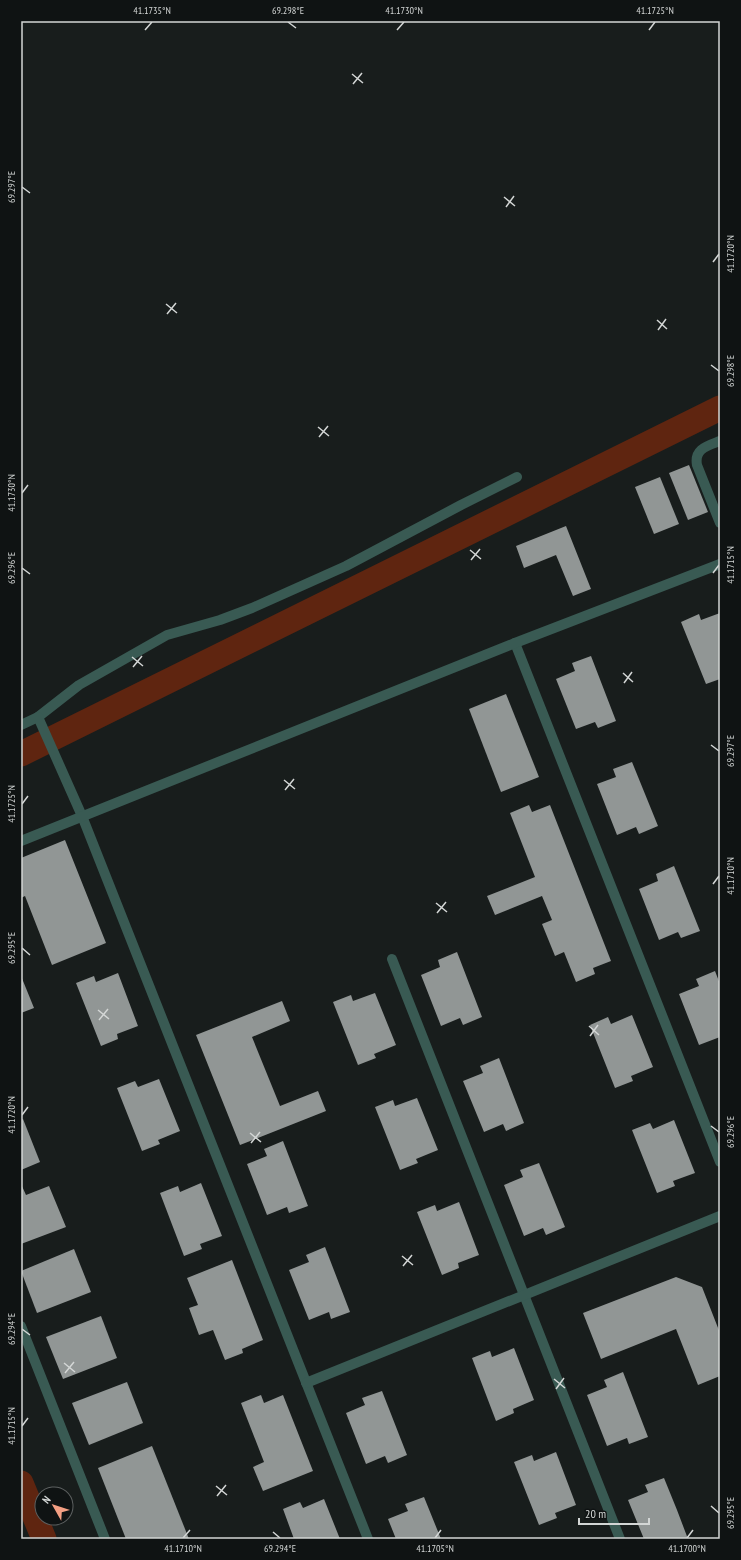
<svg xmlns="http://www.w3.org/2000/svg" width="741" height="1560" font-family="'PT Sans Narrow',sans-serif">
	<style>
		.lines { fill: none; stroke-linecap: round; stroke-linejoin: round }
		.canal { stroke: #5f2510; stroke-width: 25 }
		.building { fill: #919695 }
		.lane { stroke: #395a53; stroke-width: 10 }
		.street { stroke: #395a53; stroke-width: 10 }
		.ticks { fill: none; stroke: #d3d6d5; stroke-width: 1.5 }
		.neatline { fill: none; stroke: #d3d6d5; stroke-width: 1.5 }
		.ticks-label { font-size: 10px; text-anchor: middle; fill: #d3d6d5 }
	</style>
	<rect width="100%" height="100%" fill="#181d1c"/>
	<g class="lines">
		<!-- canal -->
		<g class="canal">
			<polyline points="21,754 720,408"/>
			<polyline points="21,1483 44,1539"/>
		</g>
	</g>
	<!-- building -->
	<g class="building">
		<polygon points="689,465 708,512 688,520 669,473"/>
		<polygon points="660,477 679,524 654,534 635,487"/>
		<polygon points="566,526 591,589 573,596 556,555 524,568 516,546"/>
		<polygon points="720,613 720,679 706,684 681,622 699,614 701,620"/>
		<polygon points="591,656 616,721 598,728 595,722 576,729 556,679 575,671 572,663"/>
		<polygon points="506,694 539,777 501,792 469,709"/>
		<polygon points="632,762 658,826 639,834 636,827 617,835 597,784 616,777 613,769"/>
		<polygon points="529,805 532,812 550,805 611,961 593,968 595,974 576,982 564,952 555,956 542,924 552,920 542,896 495,915 487,896 535,877 510,813"/>
		<polygon points="65,840 106,943 52,965 25,896 21,898 21,858"/>
		<polygon points="674,866 700,931 681,938 678,932 659,940 639,889 658,881 656,874"/>
		<polygon points="457,952 482,1017 463,1025 460,1018 441,1026 421,975 440,967 438,960"/>
		<polygon points="715,971 720,984 720,1037 699,1045 679,994 699,986 696,979"/>
		<polygon points="118,973 138,1026 117,1034 118,1039 101,1046 76,983 94,976 96,982"/>
		<polygon points="21,976 34,1008 21,1013"/>
		<polygon points="375,993 396,1045 374,1054 376,1058 358,1065 333,1002 351,995 353,1001"/>
		<polygon points="282,1001 290,1021 252,1037 280,1106 318,1091 326,1111 240,1145 196,1035"/>
		<polygon points="632,1015 653,1067 631,1076 633,1081 615,1088 590,1025 608,1017 611,1024"/>
		<polygon points="499,1058 524,1123 506,1131 503,1124 484,1132 463,1081 483,1073 480,1066"/>
		<polygon points="159,1079 180,1131 158,1140 160,1144 142,1151 117,1088 135,1081 138,1087"/>
		<polygon points="417,1098 438,1150 416,1159 418,1163 400,1170 375,1107 393,1100 395,1106"/>
		<polygon points="23,1119 40,1162 21,1170 21,1120"/>
		<polygon points="674,1120 695,1173 673,1181 675,1186 657,1193 632,1130 650,1123 653,1129"/>
		<polygon points="283,1141 308,1206 289,1213 287,1207 267,1215 247,1164 267,1156 264,1149"/>
		<polygon points="539,1163 565,1227 546,1235 543,1228 524,1236 504,1185 523,1177 520,1170"/>
		<polygon points="201,1183 222,1236 200,1244 202,1249 184,1256 160,1193 178,1186 180,1192"/>
		<polygon points="21,1184 26,1195 49,1186 66,1227 21,1244"/>
		<polygon points="459,1202 479,1255 458,1263 459,1268 442,1275 417,1212 435,1205 437,1211"/>
		<polygon points="325,1247 350,1312 331,1319 329,1312 309,1320 289,1270 309,1262 306,1255"/>
		<polygon points="74,1249 91,1292 37,1313 21,1271"/>
		<polygon points="232,1260 263,1340 242,1349 243,1353 225,1360 213,1330 199,1335 189,1308 198,1305 187,1278"/>
		<polygon points="676,1277 702,1287 720,1333 720,1376 698,1385 676,1329 601,1359 583,1313"/>
		<polygon points="101,1316 117,1358 63,1379 46,1337"/>
		<polygon points="514,1348 534,1400 513,1409 514,1413 496,1421 472,1358 490,1351 492,1357"/>
		<polygon points="623,1372 648,1437 629,1444 627,1438 607,1446 587,1395 607,1387 604,1380"/>
		<polygon points="127,1382 143,1423 89,1445 72,1403"/>
		<polygon points="382,1391 407,1455 388,1463 385,1456 366,1464 346,1413 365,1405 362,1398"/>
		<polygon points="261,1395 264,1403 283,1395 313,1471 263,1491 253,1467 264,1462 241,1403"/>
		<polygon points="152,1446 189,1539 126,1539 98,1468"/>
		<polygon points="556,1452 576,1505 555,1513 557,1518 539,1525 514,1462 532,1455 534,1461"/>
		<polygon points="664,1478 677,1510 688,1539 644,1539 628,1500 648,1492 645,1485"/>
		<polygon points="424,1497 441,1539 396,1539 388,1519 408,1511 405,1504"/>
		<polygon points="324,1499 340,1539 294,1539 283,1509 300,1502 303,1508"/>
	</g>
	<g class="lines">
		<!-- lane -->
		<g class="lane">
			<polyline points="38,717 79,685 167,635 220,620 252,608 346,566 461,505 517,477"/>
			<polyline points="21,725 38,717 82,816"/>
		</g>
		<!-- street -->
		<g class="street">
			<path d="M720 441C707 446 694 449 697 465L720 523"/>
			<polyline points="515,643 720,1162"/>
			<polyline points="82,816 368,1539"/>
			<polyline points="21,841 515,643 720,564"/>
			<polyline points="392,959 620,1539"/>
			<polyline points="21,1326 105,1539"/>
			<polyline points="306,1383 720,1216"/>
		</g>
	</g>
	<!-- ticks -->
	<path class="ticks" d="M288 22 296 28M145 30 152 22M397 30 404 22M649 30 655 22M352 74 363 83M353 84 362 73M22 187 30 193M504 197 515 206M506 207 514 196M713 262 719 254M166 304 177 313M167 314 176 303M657 320 667 329M658 330 666 319M711 365 719 371M318 427 329 436M319 437 328 426M22 493 28 485M470 550 481 559M471 560 480 549M22 568 30 574M713 573 719 565M132 657 143 666M133 667 142 656M623 673 633 682M624 683 632 672M711 745 719 751M284 780 295 789M285 790 294 779M22 804 28 796M713 884 719 876M436 903 447 912M437 913 446 902M22 948 30 955M98 1010 109 1019M99 1020 108 1009M589 1026 599 1035M590 1036 598 1025M22 1115 28 1107M711 1126 719 1132M250 1133 261 1142M251 1143 260 1132M402 1256 413 1265M403 1266 412 1255M22 1329 30 1335M64 1363 75 1372M65 1373 74 1362M554 1379 565 1388M556 1389 564 1378M22 1426 28 1418M216 1486 227 1495M217 1496 226 1485M711 1506 719 1513M273 1532 280 1538M183 1538 190 1530M435 1538 441 1530M687 1538 693 1530"/>
	<!-- border -->
	<rect width="741" height="1560" fill="none" stroke="#0f1313" stroke-width="44"/>
	<!-- north arrow -->
	<g transform="translate(54 1506) rotate(309)"><circle r="19" fill="#0f1313" stroke="#5d6161"/>
	<path d="M0-3L7 15L0 10L-7 15Z" fill="#f39f83"/>
	<text y="-6" font-size="11" font-weight="bold" text-anchor="middle" fill="#d3d6d5">N</text>
	</g>
	<!-- scale -->
	<path d="M579 1518v6h70v-6" fill="none" stroke="#d3d6d5" stroke-width="2"/>
	<text x="585" y="1518" font-size="12" fill="#d3d6d5" stroke="#0f1313" stroke-width="3" paint-order="stroke">20 m</text>
	<rect x="22" y="22" width="697" height="1516" class="neatline"/>
	<g class="ticks-label">
		<text x="152" y="14">41.1735°N</text>
		<text x="288" y="14">69.298°E</text>
		<text x="404" y="14">41.1730°N</text>
		<text x="655" y="14">41.1725°N</text>
		<text transform="translate(11 187) rotate(-90)" y="4">69.297°E</text>
		<text transform="translate(730 254) rotate(-90)" y="4">41.1720°N</text>
		<text transform="translate(730 371) rotate(-90)" y="4">69.298°E</text>
		<text transform="translate(11 493) rotate(-90)" y="4">41.1730°N</text>
		<text transform="translate(730 565) rotate(-90)" y="4">41.1715°N</text>
		<text transform="translate(11 568) rotate(-90)" y="4">69.296°E</text>
		<text transform="translate(730 751) rotate(-90)" y="4">69.297°E</text>
		<text transform="translate(11 804) rotate(-90)" y="4">41.1725°N</text>
		<text transform="translate(730 876) rotate(-90)" y="4">41.1710°N</text>
		<text transform="translate(11 948) rotate(-90)" y="4">69.295°E</text>
		<text transform="translate(11 1115) rotate(-90)" y="4">41.1720°N</text>
		<text transform="translate(730 1132) rotate(-90)" y="4">69.296°E</text>
		<text transform="translate(11 1329) rotate(-90)" y="4">69.294°E</text>
		<text transform="translate(11 1426) rotate(-90)" y="4">41.1715°N</text>
		<text transform="translate(730 1513) rotate(-90)" y="4">69.295°E</text>
		<text x="183" y="1552">41.1710°N</text>
		<text x="280" y="1552">69.294°E</text>
		<text x="435" y="1552">41.1705°N</text>
		<text x="687" y="1552">41.1700°N</text>
	</g>
</svg>
